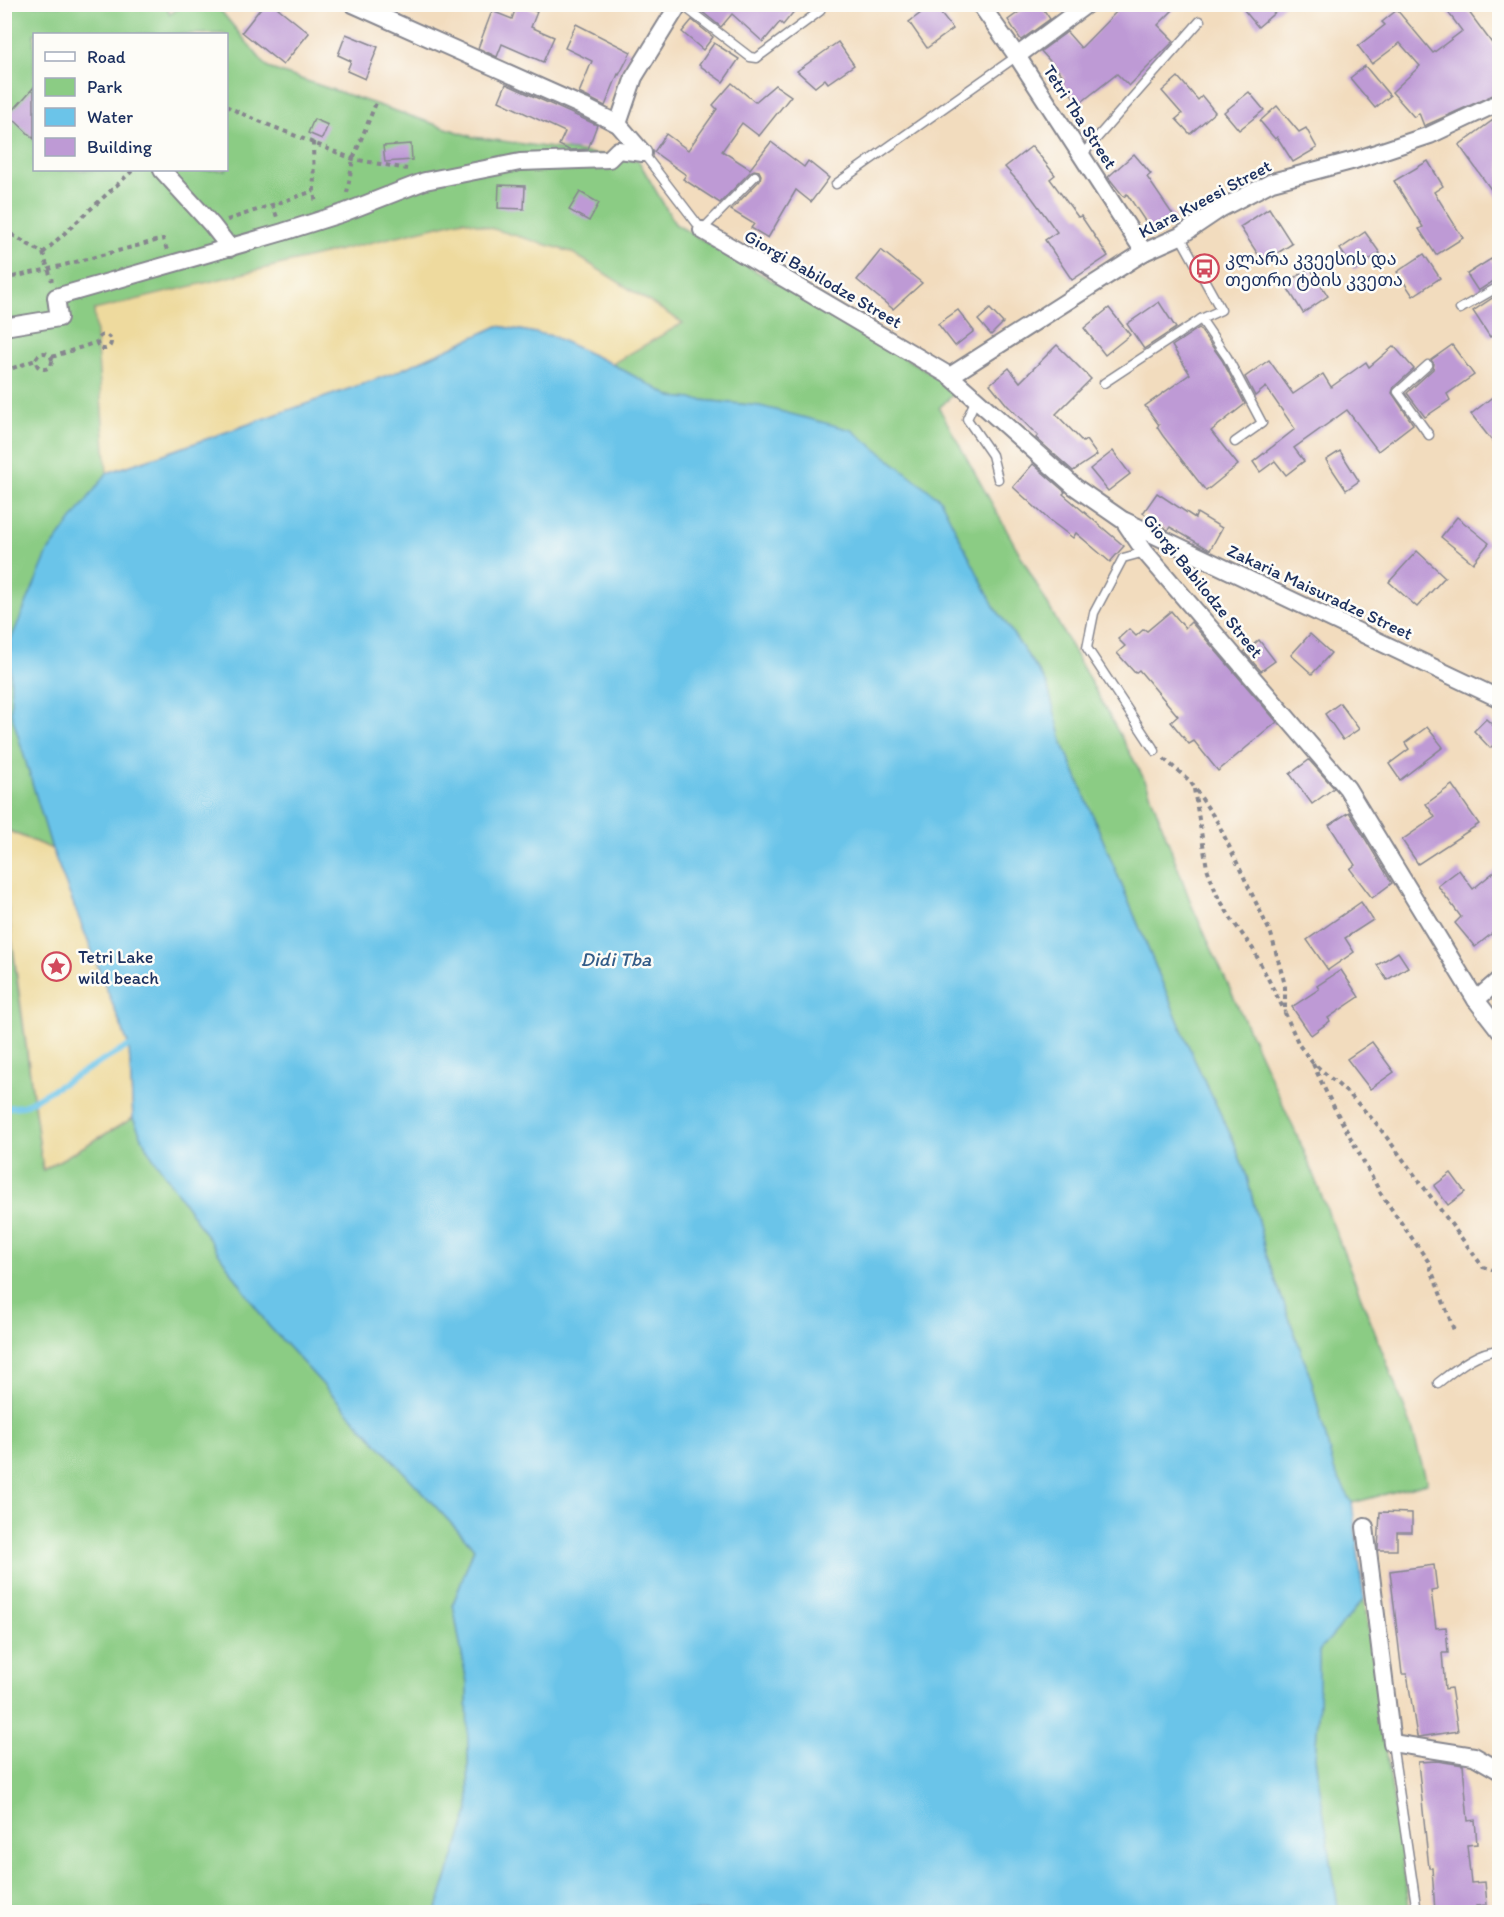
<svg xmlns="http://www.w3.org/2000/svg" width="1504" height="1917" font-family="Itim,'Noto Sans Georgian',sans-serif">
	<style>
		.green { fill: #8bcc84; stroke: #537e71; stroke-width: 1.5; fill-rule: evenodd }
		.sand { fill: #eeda9e; stroke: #84847e; stroke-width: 1.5 }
		.water { fill: #6bc4e9; stroke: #437aa4; stroke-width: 1.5 }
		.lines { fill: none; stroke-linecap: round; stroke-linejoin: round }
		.stream { stroke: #6bc4e9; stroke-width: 6 }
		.building { fill: #be9ad5 }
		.lane-casing { stroke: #86868e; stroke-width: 11 }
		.street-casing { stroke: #86868e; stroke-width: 20 }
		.path { stroke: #86868e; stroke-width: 4; stroke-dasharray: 4.5 4.5; stroke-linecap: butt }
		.lane { stroke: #fff; stroke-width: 8 }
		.street { stroke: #fff; stroke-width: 16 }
		.labels { text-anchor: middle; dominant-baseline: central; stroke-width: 5; stroke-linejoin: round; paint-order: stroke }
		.street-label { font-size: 18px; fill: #1b2f5e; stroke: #fdfcf7 }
		.poi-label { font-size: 18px; fill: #1b2f5e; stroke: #fdfcf7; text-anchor: start }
		.water-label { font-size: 20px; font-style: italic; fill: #335c88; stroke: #fdfcf7 }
	</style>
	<rect width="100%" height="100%" fill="#fdfcf7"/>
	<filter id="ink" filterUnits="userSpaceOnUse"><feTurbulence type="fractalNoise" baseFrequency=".0167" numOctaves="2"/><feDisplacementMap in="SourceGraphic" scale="12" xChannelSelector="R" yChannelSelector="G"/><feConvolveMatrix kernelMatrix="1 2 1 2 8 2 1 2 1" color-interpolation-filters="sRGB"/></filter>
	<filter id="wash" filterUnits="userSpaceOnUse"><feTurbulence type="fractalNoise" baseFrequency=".008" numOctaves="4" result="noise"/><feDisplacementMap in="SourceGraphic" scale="24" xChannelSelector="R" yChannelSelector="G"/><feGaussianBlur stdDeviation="1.35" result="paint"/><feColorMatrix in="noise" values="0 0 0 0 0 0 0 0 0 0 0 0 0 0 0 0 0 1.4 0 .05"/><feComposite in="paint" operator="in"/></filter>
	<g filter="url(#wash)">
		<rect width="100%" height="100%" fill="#f2dcbe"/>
		<!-- green -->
		<g class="green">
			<path d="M4 5H166L170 14 183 5H216L268 68 473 137 638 160 675 224 924 369 956 392 939 408 1146 782 1192 906 1304 1151 1411 1425 1427 1483 1352 1503 1334 1470 1311 1379 1266 1254 1247 1177 1233 1140 1194 1059 1063 744 1047 684 994 606 760 406 672 397 612 364 552 336 394 373 164 454 11 712 52 849 5 829ZM34 34H226V170H34Z"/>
			<polygon points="4,887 43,1170 133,1118 148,1150 268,1325 474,1548 453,1604 467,1683 469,1812 436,1912 5,1912"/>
			<polygon points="1364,1599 1410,1912 1335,1912 1338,1907 1315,1758 1319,1702 1319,1651"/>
		</g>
		<!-- sand -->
		<g class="sand">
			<polygon points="463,220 571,252 683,323 612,364 552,336 498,326 394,373 164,454 107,473 94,310"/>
			<polygon points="4,829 52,849 129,1046 133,1118 43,1170 5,887"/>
		</g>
		<!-- water -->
		<polygon class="water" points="498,326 552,336 612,364 672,397 760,406 852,430 940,499 994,606 1047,684 1063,744 1194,1059 1233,1140 1247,1177 1266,1254 1311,1379 1334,1470 1352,1503 1364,1599 1319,1651 1319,1702 1315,1758 1338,1907 1335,1912 436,1912 469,1812 467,1683 453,1604 474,1548 268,1325 148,1150 133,1118 129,1046 52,849 11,712 10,642 48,552 107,473 164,454 394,373"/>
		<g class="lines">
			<!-- stream -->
			<polyline class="stream" points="4,1108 23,1106 129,1046"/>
		</g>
		<g id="blocks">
			<!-- building -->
			<g class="building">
				<polygon points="264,4 273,4 309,33 283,65 242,32"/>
				<polygon points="517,4 537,12 531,27 554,37 543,62 502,44 497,57 478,48 492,11 512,19"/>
				<polygon points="704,4 800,4 783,25 780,22 763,42 732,14 721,27 700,10"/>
				<polygon points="933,4 953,29 927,48 909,22"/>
				<polygon points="1030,4 1040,4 1050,19 1021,40 1008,20"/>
				<polygon points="1124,4 1179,4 1158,25 1174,41 1129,86 1117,74 1079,104 1061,81 1065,78 1041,51 1067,32 1081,48"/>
				<polygon points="1239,4 1285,4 1258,27"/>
				<polygon points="1442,4 1463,4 1500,54 1500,92 1424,126 1419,113 1414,117 1392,92 1420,66 1400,43 1372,64 1358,46 1385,25 1382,22 1397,10 1433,53 1462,31"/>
				<polygon points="692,20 713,37 703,50 682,32"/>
				<polygon points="576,24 631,52 619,75 618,74 605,106 579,93 592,61 565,48"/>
				<polygon points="346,34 378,47 365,79 347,71 351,61 338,55"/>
				<polygon points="838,42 854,65 828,83 825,79 815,87 797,71"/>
				<polygon points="714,43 739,59 723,82 699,65"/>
				<polygon points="1365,66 1390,96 1375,108 1350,78"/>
				<polygon points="1178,77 1198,100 1202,96 1215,112 1190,134 1176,119 1182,114 1162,91"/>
				<polygon points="732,83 755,102 775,85 791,96 759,136 742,123 722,151 750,169 771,142 804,167 808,161 829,178 811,202 796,190 768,238 751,228 754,224 731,210 760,180 761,175 759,171 754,170 750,172 720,203 683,179 686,175 654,152 666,134 688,150 717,109 713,105"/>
				<polygon points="506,84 597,125 588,149 569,150 559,145 565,132 499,101"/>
				<polygon points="34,87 34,139 9,115"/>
				<polygon points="1249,92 1264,110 1239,130 1224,112"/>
				<polygon points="1277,106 1299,132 1306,128 1317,148 1293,162 1277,137 1275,139 1260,121"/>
				<polygon points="1500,115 1500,202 1459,145"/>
				<polygon points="314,119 328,125 322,139 308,133"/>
				<polygon points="411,144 412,160 385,162 383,146"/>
				<polygon points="1032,146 1055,175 1050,179 1078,217 1081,216 1108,256 1072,280 1045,240 1057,232 1030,195 1005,167"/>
				<polygon points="1134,154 1151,174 1147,177 1175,218 1153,233 1127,194 1124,197 1108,177"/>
				<polygon points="1428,161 1443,186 1434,192 1463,238 1436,255 1419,229 1423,227 1394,181"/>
				<polygon points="499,185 525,186 524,209 498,208"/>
				<polygon points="580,192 599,203 589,221 569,210"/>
				<polygon points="1269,208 1292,244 1263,262 1240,227"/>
				<polygon points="1365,232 1380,253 1354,270 1340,249"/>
				<polygon points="881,250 922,283 893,309 857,280"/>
				<polygon points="1424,254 1440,278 1413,296 1397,272"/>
				<polygon points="1491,259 1500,273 1500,277 1478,291 1467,274"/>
				<polygon points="1310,268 1328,296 1303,313 1285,284"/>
				<polygon points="1497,295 1500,295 1500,331 1490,337 1473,311"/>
				<polygon points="1159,302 1176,328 1144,349 1127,324"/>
				<polygon points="1109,308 1130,335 1105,355 1084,328"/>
				<polygon points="990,309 1003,323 991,335 978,320"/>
				<polygon points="958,310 974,331 955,346 938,324"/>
				<polygon points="1199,328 1222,360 1245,404 1211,431 1238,465 1206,491 1163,436 1157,427 1159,425 1145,406 1190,374 1172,346"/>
				<polygon points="1057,345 1091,379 1056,414 1083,442 1086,440 1097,455 1073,471 1036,438 1038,436 1007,405 990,384 1009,368 1020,382"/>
				<polygon points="1452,345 1474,375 1447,394 1450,400 1425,417 1407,393 1433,369 1434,364 1431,360"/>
				<polygon points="1394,346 1414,369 1394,387 1392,393 1413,424 1378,451 1347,410 1294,448 1304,461 1286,475 1275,461 1260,472 1253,462 1295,429 1266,387 1255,396 1245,377 1269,360 1293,394 1323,374 1331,387 1366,362 1369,367"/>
				<polygon points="1500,391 1500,451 1471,414"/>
				<polygon points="1113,451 1130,474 1108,491 1090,469"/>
				<polygon points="1340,451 1359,481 1346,490 1326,460"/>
				<polygon points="1033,464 1065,492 1063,494 1124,546 1110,562 1076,533 1073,538 1048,519 1013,487"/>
				<polygon points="1157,493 1195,518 1197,513 1222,528 1210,550 1170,527 1168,530 1165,528 1143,513"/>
				<polygon points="1457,517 1489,543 1473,563 1441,537"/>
				<polygon points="1417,551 1445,577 1417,607 1389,582"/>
				<polygon points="1171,611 1185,628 1191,622 1277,722 1218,771 1194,741 1189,744 1171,722 1178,716 1139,670 1135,673 1117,653 1125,646 1118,639 1129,629 1136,636 1144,629 1147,631"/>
				<polygon points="1310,634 1331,653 1312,674 1291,655"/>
				<polygon points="1259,640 1275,661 1261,671 1244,652"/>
				<polygon points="1340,703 1359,729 1343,740 1325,714"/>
				<polygon points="1486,719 1500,732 1500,739 1490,748 1474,731"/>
				<polygon points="1427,727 1443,747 1400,780 1389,764 1409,749 1405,743"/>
				<polygon points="1309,760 1334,788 1312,804 1290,774"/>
				<polygon points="1452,785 1479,824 1418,864 1402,840 1435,817 1426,804"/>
				<polygon points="1349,812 1392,883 1372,898 1350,869 1355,865 1329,825"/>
				<polygon points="1500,867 1500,927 1475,947 1455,923 1461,917 1438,886 1459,870 1473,889"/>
				<polygon points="1361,902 1373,920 1345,938 1354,952 1328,970 1307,940"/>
				<polygon points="1398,952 1408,967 1387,980 1377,965"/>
				<polygon points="1341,970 1359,997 1328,1018 1330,1021 1311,1035 1292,1007 1319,989 1317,986"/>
				<polygon points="1372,1042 1394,1072 1370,1089 1347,1059"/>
				<polygon points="1451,1173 1465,1192 1448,1205 1434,1186"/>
				<polygon points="1380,1512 1412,1513 1412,1532 1397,1532 1397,1550 1378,1550"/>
				<polygon points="1434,1565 1437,1590 1431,1591 1436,1628 1446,1627 1448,1653 1442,1653 1445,1689 1451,1688 1458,1731 1419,1737 1417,1736 1407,1674 1402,1674 1390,1571"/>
				<polygon points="1437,1761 1463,1765 1468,1821 1475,1820 1477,1844 1467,1845 1471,1883 1485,1882 1487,1905 1476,1906 1477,1912 1435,1912 1432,1868 1429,1868 1418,1762"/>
			</g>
		</g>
	</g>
	<g filter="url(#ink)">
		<use href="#blocks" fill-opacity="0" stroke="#86868e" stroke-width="1.5"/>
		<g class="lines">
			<defs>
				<g id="lane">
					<polyline points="681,4 750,57 757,58 762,54 820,11"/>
					<polyline points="643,153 702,230 755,176"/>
					<polyline points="1081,156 1200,21"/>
					<polyline points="836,184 1017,56"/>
					<polyline points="1180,236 1221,310 1201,319 1227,357 1262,423 1235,442"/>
					<polyline points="1460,309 1500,286"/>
					<polyline points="1428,365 1398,392 1429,435"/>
					<polyline points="1104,383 1201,319"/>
					<polyline points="976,399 967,419 992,455 998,479"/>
					<polyline points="1145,552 1123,558 1094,613 1087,648 1155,751"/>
					<path d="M1438 1383C1456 1369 1477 1351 1500 1350"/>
					<polyline points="1392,1743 1417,1912"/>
				</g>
				<g id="street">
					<polyline points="353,4 584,107 618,124 643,153"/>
					<polyline points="980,4 1017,56 1144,252"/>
					<polyline points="1017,56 1087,4"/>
					<polyline points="618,124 634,77 679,4"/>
					<polyline points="162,170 212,225 230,248"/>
					<polyline points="702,230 950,376 1075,487 1124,521 1145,552 1347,788 1476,1000 1500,1031"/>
					<polyline points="4,327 59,318 56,297 283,232 343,213 425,181 520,162 609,159 618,150 643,153"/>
					<polyline points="950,376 1144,252 1180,236 1220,209 1272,182 1355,160 1430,135 1500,102"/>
					<polyline points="1125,521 1500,699"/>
					<polyline points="1476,1000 1500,979"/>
					<polyline points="1365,1527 1392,1743 1474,1756 1500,1771"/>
				</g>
			</defs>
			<!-- lane casing -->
			<use href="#lane" class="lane-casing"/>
			<!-- street casing -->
			<use href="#street" class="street-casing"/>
			<!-- path -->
			<g class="path">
				<polyline points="226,106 249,117 353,159 407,169"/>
				<polyline points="313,142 314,191 316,204"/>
				<polyline points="347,193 353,159 376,103"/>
				<polyline points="272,204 277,217"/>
				<polyline points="227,220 314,191"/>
				<polyline points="4,230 43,253 52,281"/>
				<polyline points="43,253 131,172 128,170"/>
				<polyline points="4,279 49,269 163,239 167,250"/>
				<circle cx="104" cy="342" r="7"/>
				<circle cx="44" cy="361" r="8"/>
				<polyline points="52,357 97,342"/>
				<polyline points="4,371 36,360"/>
				<polyline points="4,373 4,382"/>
				<polyline points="1164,759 1190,781 1218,823 1271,934 1285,985 1285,1013 1299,1045 1312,1062 1350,1095 1376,1123 1483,1267 1500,1272"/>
				<polyline points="1194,789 1207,868 1217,895 1232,920 1253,949 1285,1012"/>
				<polyline points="1313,1064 1327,1094 1381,1194 1428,1261 1455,1333"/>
			</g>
			<!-- lane -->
			<use href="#lane" class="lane"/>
			<!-- street -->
			<use href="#street" class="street"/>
		</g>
	</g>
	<!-- icons -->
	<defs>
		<symbol id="bus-ring" viewBox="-11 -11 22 22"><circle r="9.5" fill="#fdfcf7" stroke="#d1495b" stroke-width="1.5"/><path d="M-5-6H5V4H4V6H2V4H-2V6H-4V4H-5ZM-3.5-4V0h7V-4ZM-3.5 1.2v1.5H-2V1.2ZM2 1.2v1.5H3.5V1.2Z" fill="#d1495b"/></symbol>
		<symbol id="sight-ring" viewBox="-11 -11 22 22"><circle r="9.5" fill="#fdfcf7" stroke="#d1495b" stroke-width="1.5"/><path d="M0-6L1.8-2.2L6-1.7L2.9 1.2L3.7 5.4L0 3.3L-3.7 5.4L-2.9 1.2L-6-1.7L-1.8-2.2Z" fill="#d1495b"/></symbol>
	</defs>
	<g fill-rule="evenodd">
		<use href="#bus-ring" x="1188" y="252" width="33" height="33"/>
		<use href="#sight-ring" x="40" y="950" width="33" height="33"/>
	</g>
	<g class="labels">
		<!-- street labels -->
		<g class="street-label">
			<text transform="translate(1080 117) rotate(57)">Tetri Tba Street</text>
			<text transform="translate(1205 199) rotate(-28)">Klara Kveesi Street</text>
			<text transform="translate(823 279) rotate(30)">Giorgi Babilodze Street</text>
			<text transform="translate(1203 586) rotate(51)">Giorgi Babilodze Street</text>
			<text transform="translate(1320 592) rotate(25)">Zakaria Maisuradze Street</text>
		</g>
		<!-- poi labels -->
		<g class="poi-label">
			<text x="1225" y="259">კლარა კვეესის და<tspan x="1225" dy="21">თეთრი ტბის კვეთა</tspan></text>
			<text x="78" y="957">Tetri Lake<tspan x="78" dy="21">wild beach</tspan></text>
		</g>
		<!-- water labels -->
		<g class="water-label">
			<text x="616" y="959">Didi Tba</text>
		</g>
	</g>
	<!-- margin -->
	<rect width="1504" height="1917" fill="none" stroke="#fdfcf7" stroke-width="24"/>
	<!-- legend -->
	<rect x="33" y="33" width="195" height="138" fill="#fdfcf7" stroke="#a3aaba" stroke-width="1.5"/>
	<rect x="45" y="52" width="30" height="9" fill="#ffffff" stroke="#a3aaba" stroke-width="1.5"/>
	<text x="87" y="63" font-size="18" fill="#1b2f5e">Road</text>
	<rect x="45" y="78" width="30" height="18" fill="#8bcc84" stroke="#a3aaba" stroke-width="1.5"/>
	<text x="87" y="93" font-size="18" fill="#1b2f5e">Park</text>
	<rect x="45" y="108" width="30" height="18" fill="#6bc4e9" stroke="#a3aaba" stroke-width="1.5"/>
	<text x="87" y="123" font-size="18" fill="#1b2f5e">Water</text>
	<rect x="45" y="138" width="30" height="18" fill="#be9ad5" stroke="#a3aaba" stroke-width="1.5"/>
	<text x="87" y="153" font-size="18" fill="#1b2f5e">Building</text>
</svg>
